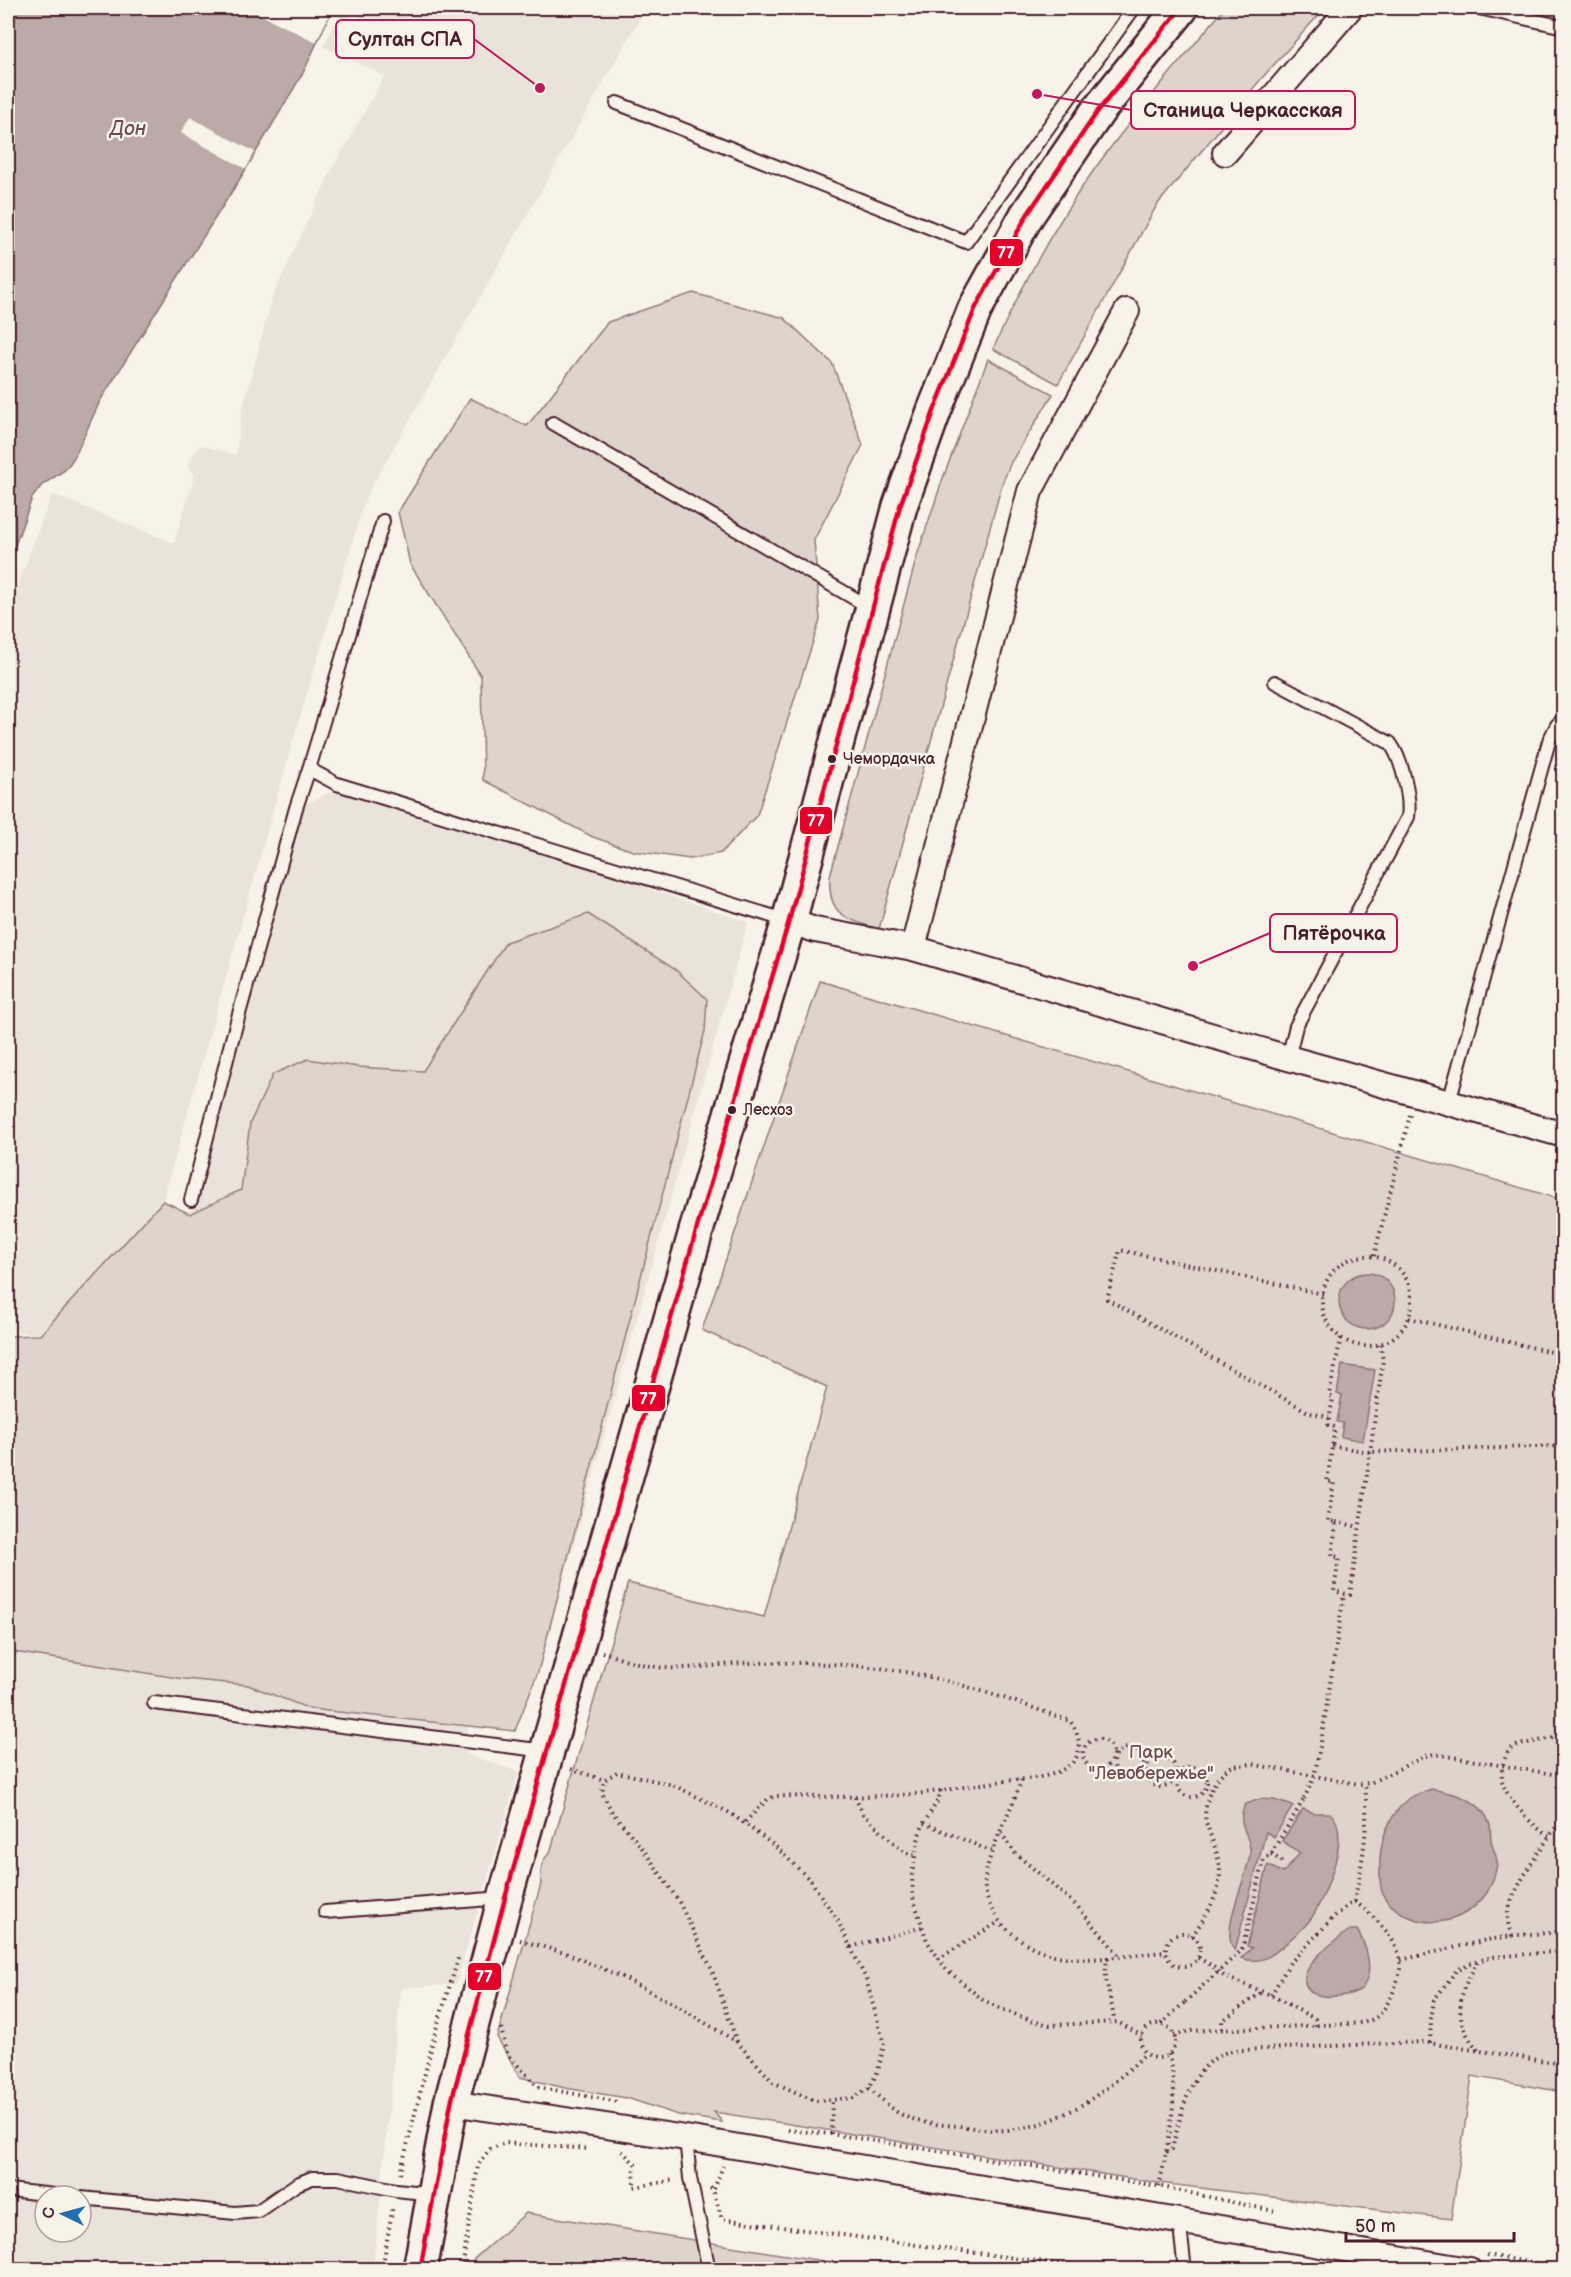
<svg xmlns="http://www.w3.org/2000/svg" width="1571" height="2277" font-family="'Balsamiq Sans',sans-serif">
	<style>
		.built { fill: #eae3da; fill-rule: evenodd }
		.green { fill: #ded4cc; stroke: #947a7c; stroke-width: 1.5 }
		.water { fill: #bcaaa7; stroke: #8e7275; stroke-width: 1.5 }
		.pier { fill: #f7f3e8 }
		.lines { fill: none; stroke-linecap: round; stroke-linejoin: round }
		.lane-casing { stroke: #4a1f2b; stroke-width: 16 }
		.street-casing { stroke: #4a1f2b; stroke-width: 28 }
		.secondary-casing { stroke: #4a1f2b; stroke-width: 38 }
		.path { stroke: #4a1f2b; stroke-width: 4; stroke-dasharray: 1.5 4.5; stroke-linecap: butt }
		.lane { stroke: #f7f3e8; stroke-width: 12 }
		.street { stroke: #f7f3e8; stroke-width: 24 }
		.secondary { stroke: #f7f3e8; stroke-width: 33 }
		.path-bridge { stroke: #4a1f2b; stroke-width: 4; stroke-dasharray: 1.5 4.5; stroke-linecap: butt }
		.bus-1-casing { stroke: #f7f3e8; stroke-width: 9 }
		.bus-1 { stroke: #e4002b; stroke-width: 4.5 }
		.bus-dot { fill: #4a1f2b; stroke: #f7f3e8; stroke-width: 2 }
		.labels { text-anchor: middle; dominant-baseline: central; stroke-width: 5; stroke-linejoin: round; paint-order: stroke }
		.bus-label { font-size: 16px; fill: #4a1f2b; stroke: #f7f3e8; text-anchor: start }
		.park-label { font-size: 18px; fill: #6f4c53; stroke: #f7f3e8 }
		.water-label { font-size: 20px; font-style: italic; fill: #6c4950; stroke: #f7f3e8 }
		.leader { fill: none; stroke: #c2185b; stroke-width: 2 }
		.callout-dot { fill: #c2185b; stroke: #f7f3e8; stroke-width: 2 }
		.callout { fill: #f7f3e8; stroke: #c2185b; stroke-width: 2 }
		.callout-label { font-size: 20px; text-anchor: middle; font-weight: bold; fill: #4a1f2b }
		.line-badge { stroke: #f7f3e8; stroke-width: 2 }
		.badge-label { font-size: 16px; text-anchor: middle; font-weight: bold; fill: #fff }
	</style>
	<rect width="100%" height="100%" fill="#f7f3e8"/>
	<filter id="ink" filterUnits="userSpaceOnUse"><feTurbulence type="fractalNoise" baseFrequency=".0167" numOctaves="2"/><feDisplacementMap in="SourceGraphic" scale="12" xChannelSelector="R" yChannelSelector="G"/><feConvolveMatrix kernelMatrix="1 2 1 2 8 2 1 2 1" color-interpolation-filters="sRGB"/></filter>
	<g filter="url(#ink)">
		<!-- built -->
		<path class="built" d="M366 8H646L366 496 290 751 163 1201 190 1213 302 806 342 786 748 922 538 1672 515 1731 468 1725 466 1754 519 1772 456 1984 401 1988 373 2269H8V1336L36 1335 8 1329V610L52 494 174 543 195 475 187 465 200 445 236 455 241 415 271 301 328 177 385 76 323 46 341 12 358 20ZM45 2196H81V2232H45Z"/>
		<!-- green -->
		<g class="green">
			<path d="M1225 8H1325L1261 79 1157 205 1058 384 993 349C1022 285 1055 224 1096 167 1136 112 1181 60 1225 8Z"/>
			<polygon points="693,293 784,318 832,363 863,445 814,540 820,620 757,815 721,853 690,859 633,851 593,837 483,780 481,676 410,564 398,512 470,398 527,426 608,322"/>
			<path d="M988 359 1053 394 1011 462 1002 484 879 929C847 919 827 916 830 876L917 556 943 478Z"/>
			<polygon points="588,914 676,970 707,999 705,1031 538,1672 515,1731 310,1709 248,1685 184,1679 8,1651 8,1336 40,1335 163,1201 190,1214 241,1190 250,1123 273,1074 308,1059 358,1067 423,1071 506,942"/>
			<path d="M820 981 1563 1200V2092L1472 2076 1451 2219 1152 2182 714 2112 722 2122 678 2115 627 2098 565 2088 520 2077 497 2037 541 1884C540 1873 541 1859 550 1853L628 1583 764 1617 827 1387 702 1330Z"/>
			<polygon points="526,2213 873,2269 472,2270 474,2259"/>
		</g>
		<!-- water -->
		<g class="water">
			<polygon points="8,8 333,8 303,73 246,169 100,401 75,456 65,470 42,485 32,498 8,565"/>
			<circle cx="1367" cy="1301" r="28"/>
			<polygon points="1342,1365 1375,1370 1363,1441 1341,1437 1343,1423 1337,1422 1342,1395 1337,1394"/>
			<path d="M1431 1789C1454 1793 1482 1799 1490 1825 1491 1829 1490 1834 1491 1839 1491 1846 1496 1853 1497 1861 1497 1870 1492 1883 1488 1891 1465 1927 1416 1933 1387 1901 1381 1895 1380 1883 1380 1875 1378 1846 1386 1816 1410 1798 1416 1794 1425 1792 1431 1789Z"/>
			<path d="M1260 1799 1274 1800 1293 1806 1274 1837 1266 1832 1235 1951C1220 1934 1242 1888 1247 1867 1249 1861 1251 1854 1250 1848 1248 1833 1235 1820 1246 1804Z"/>
			<path d="M1303 1809 1314 1813H1330C1353 1832 1325 1897 1312 1917 1307 1925 1300 1931 1293 1937 1277 1951 1264 1967 1241 1958L1252 1948 1247 1946 1268 1865 1283 1873 1300 1853 1282 1841Z"/>
			<path d="M1350 1930H1357C1366 1945 1375 1970 1363 1987 1356 1997 1315 2001 1308 1989 1293 1969 1336 1940 1350 1930Z"/>
		</g>
		<!-- pier -->
		<g class="pier">
			<polygon points="247,8 333,8 316,42"/>
			<polygon points="190,117 255,152 246,169 181,133"/>
		</g>
		<g class="lines">
			<defs>
				<g id="lane">
					<polyline points="1479,8 1564,27"/>
					<polyline points="617,103 966,242 1134,8"/>
					<polyline points="553,423 871,608"/>
					<path d="M1275 682 1390 743C1402 759 1411 798 1408 817L1296 1026 1288 1058"/>
					<polyline points="309,769 383,521"/>
					<polyline points="1449,1102 1549,741 1557,725 1564,719"/>
					<polyline points="191,1200 231,1043 296,808 309,769 337,784 788,921"/>
					<polyline points="154,1703 546,1751"/>
					<polyline points="325,1912 503,1898"/>
					<polyline points="686,2138 690,2178 709,2270"/>
					<polyline points="8,2190 64,2196"/>
					<polyline points="81,2198 235,2213 258,2211 297,2184 312,2178 338,2178 396,2190 433,2194"/>
					<polyline points="1184,2222 1181,2236 1185,2270"/>
				</g>
				<g id="street">
					<polyline points="1225,153 1350,8"/>
					<polyline points="789,921 815,930 913,948 1288,1058 1564,1135"/>
					<polyline points="913,948 1030,491 1127,311"/>
					<polyline points="451,2103 686,2138 1469,2270"/>
				</g>
				<polyline id="secondary" points="420,2270 451,2103 505,1898 701,1214 789,921 900,506 934,411 975,309 1027,215 1098,111 1181,8"/>
			</defs>
			<!-- lane casing -->
			<use href="#lane" class="lane-casing"/>
			<!-- street casing -->
			<use href="#street" class="street-casing"/>
			<!-- secondary casing -->
			<use href="#secondary" class="secondary-casing"/>
			<!-- path -->
			<g class="path">
				<polyline points="1374,1256 1410,1115"/>
				<circle cx="1367" cy="1301" r="45"/>
				<polyline points="1323,1294 1120,1250 1107,1299 1310,1413 1329,1417"/>
				<polyline points="1409,1318 1564,1355"/>
				<polyline points="1341,1338 1329,1395 1333,1398 1328,1425 1335,1427 1327,1482 1334,1482 1328,1521 1336,1522 1332,1556 1339,1557 1334,1591 1350,1595 1383,1360 1380,1344"/>
				<polyline points="1332,1446 1370,1452 1564,1446"/>
				<polyline points="1336,1522 1359,1527"/>
				<path d="M602 1652C617 1656 634 1663 650 1666 682 1672 717 1664 750 1663 781 1662 814 1663 846 1665 923 1669 998 1695 1070 1721 1079 1733 1084 1751 1072 1763 1052 1781 1021 1778 997 1782 973 1785 948 1790 924 1793 875 1798 826 1797 776 1796L768 1799 744 1823"/>
				<circle cx="1098" cy="1754" r="15"/>
				<circle cx="1129" cy="1763" r="15"/>
				<circle cx="1161" cy="1772" r="15"/>
				<circle cx="1192" cy="1782" r="15"/>
				<polyline points="571,1769 604,1780"/>
				<path d="M1022 1780C1012 1808 988 1852 985 1879 983 1896 993 1916 1006 1928 1056 1974 1105 1956 1166 1952"/>
				<polyline points="941,1790 938,1800 924,1823 919,1835 912,1875 913,1897 927,1941 946,1969 983,2000 1001,2009 1030,2020 1049,2025 1118,2022 1142,2036"/>
				<polyline points="855,1797 863,1814 904,1852 915,1856"/>
				<polyline points="1304,1799 1314,1777 1321,1742 1344,1594"/>
				<polyline points="924,1823 993,1852"/>
				<polyline points="1001,1833 1015,1853 1077,1906 1118,1954"/>
				<path d="M1549 1836C1535 1829 1504 1796 1502 1780 1501 1769 1504 1757 1510 1749L1518 1745 1564 1736"/>
				<polyline points="1271,1854 1283,1862"/>
				<circle cx="1183" cy="1950" r="17"/>
				<path d="M1192 1936C1205 1918 1220 1894 1220 1872 1219 1854 1211 1838 1206 1822 1202 1805 1214 1777 1229 1768 1236 1764 1243 1765 1251 1764L1358 1784 1370 1783 1425 1756 1434 1754 1564 1776"/>
				<path d="M1512 1936C1509 1928 1507 1922 1508 1913 1511 1890 1549 1836 1564 1816"/>
				<polyline points="520,1940 568,1954 622,1977 674,2004 737,2042 773,2082 815,2101 853,2098 869,2088 878,2071 884,2044 866,1979 838,1921 811,1881 775,1846 730,1813 673,1785 617,1772 604,1780 602,1793 612,1812 643,1849 678,1900 712,1970 737,2042"/>
				<polyline points="851,1947 922,1927"/>
				<path d="M1108 1957C1101 1978 1113 2000 1114 2022"/>
				<polyline points="1198,1958 1211,1965 1225,1977 1271,1995 1315,2019 1316,2026"/>
				<polyline points="938,1959 999,1922"/>
				<polyline points="1401,1960 1487,1940 1517,1935 1564,1932"/>
				<path d="M1271 1995 1290 1963 1335 1916 1354 1901C1363 1863 1369 1823 1365 1784"/>
				<polyline points="1161,2024 1185,2002"/>
				<circle cx="1158" cy="2041" r="17"/>
				<polyline points="501,2028 507,2054 538,2087 618,2102"/>
				<polyline points="1222,2029 1222,2021 1262,1992"/>
				<path d="M1174 2036 1189 2031 1348 2024C1357 2023 1367 2023 1375 2018 1388 2010 1403 1974 1400 1959 1396 1937 1371 1913 1354 1901"/>
				<polyline points="1430,2043 1431,2019 1434,2000 1456,1971 1470,1963 1493,1957 1564,1951"/>
				<path d="M1478 2050C1452 2020 1457 1994 1478 1962"/>
				<path d="M869 2088C878 2096 887 2105 897 2112 914 2123 939 2125 959 2126 975 2128 993 2131 1009 2130 1062 2125 1110 2090 1146 2053"/>
				<polyline points="788,2130 831,2134 1158,2186 1274,2211"/>
				<polyline points="831,2134 832,2101"/>
				<polyline points="622,2151 635,2164 634,2187 675,2180"/>
				<path d="M1166 2152 1172 2149C1181 2116 1188 2069 1223 2054 1228 2051 1236 2051 1241 2050L1422 2042 1564 2064"/>
				<polyline points="400,2174 435,2033 459,1956"/>
				<path d="M1159 2186C1168 2144 1180 2096 1169 2054"/>
				<polyline points="710,2188 713,2190 722,2219 1105,2270"/>
				<polyline points="714,2189 723,2166"/>
				<polyline points="1487,2255 1564,2268"/>
				<polyline points="382,2270 393,2205"/>
				<polyline points="462,2270 478,2165 490,2149 505,2143 590,2149"/>
			</g>
			<!-- lane -->
			<use href="#lane" class="lane"/>
			<!-- street -->
			<use href="#street" class="street"/>
			<!-- secondary -->
			<use href="#secondary" class="secondary"/>
			<!-- path-bridge -->
			<polyline class="path-bridge" points="1185,2002 1242,1950 1264,1860 1271,1854 1304,1799"/>
			<defs>
				<polyline id="bus-1" points="420,2270 451,2103 505,1898 701,1214 789,921 900,506 934,411 975,309 1027,215 1098,111 1181,8"/>
			</defs>
			<!-- bus-1 casing -->
			<use href="#bus-1" class="bus-1-casing"/>
			<!-- bus-1 -->
			<use href="#bus-1" class="bus-1"/>
		</g>
	</g>
	<!-- markers -->
	<g class="bus-dot">
		<circle cx="832" cy="759" r="5"/>
		<circle cx="732" cy="1110" r="5"/>
	</g>
	<g class="labels">
		<!-- bus labels -->
		<g class="bus-label">
			<text x="843" y="759">Чемордачка</text>
			<text x="743" y="1110">Лесхоз</text>
		</g>
		<!-- park labels -->
		<g class="park-label">
			<text x="1151" y="1752">Парк<tspan x="1151" dy="21">"Левобережье"</tspan></text>
		</g>
		<!-- water labels -->
		<g class="water-label">
			<text x="128" y="129">Дон</text>
		</g>
	</g>
	<!-- callouts -->
	<path class="leader" d="M540 88L474 39M1037 94L1131 110M1193 966L1270 933"/>
	<g class="callout-dot">
		<circle cx="540" cy="88" r="6"/>
		<circle cx="1037" cy="94" r="6"/>
		<circle cx="1193" cy="966" r="6"/>
	</g>
	<g class="callout">
		<rect x="336" y="20" width="138" height="38" rx="6"/>
		<rect x="1131" y="91" width="224" height="38" rx="6"/>
		<rect x="1270" y="914" width="127" height="38" rx="6"/>
	</g>
	<g class="callout-label">
		<text x="405" y="46">Султан СПА</text>
		<text x="1243" y="117">Станица Черкасская</text>
		<text x="1334" y="940">Пятёрочка</text>
	</g>
	<g class="line-badge">
		<rect x="989" y="238" width="35" height="29" rx="6" fill="#e4002b"/>
		<rect x="799" y="806" width="34" height="29" rx="6" fill="#e4002b"/>
		<rect x="631" y="1384" width="35" height="28" rx="6" fill="#e4002b"/>
		<rect x="467" y="1962" width="35" height="29" rx="6" fill="#e4002b"/>
	</g>
	<g class="badge-label">
		<text x="1006" y="258">77</text>
		<text x="816" y="826">77</text>
		<text x="648" y="1404">77</text>
		<text x="484" y="1982">77</text>
	</g>
	<!-- margin -->
	<rect width="1571" height="2277" fill="none" stroke="#f7f3e8" stroke-width="30"/>
	<rect x="15" y="15" width="1541" height="2247" fill="none" stroke="#4a1f2b" stroke-width="2" filter="url(#ink)"/>
	<!-- north arrow -->
	<g transform="translate(63 2214) rotate(275)"><circle r="28" fill="#f7f3e8" stroke="#b29e9c" stroke-width="1.5"/>
	<path d="M0-4.5L10 22L0 15L-10 22Z" fill="#1f6fb2"/>
	<text y="-9" font-size="16" font-weight="bold" text-anchor="middle" fill="#4a1f2b">С</text>
	</g>
	<!-- scale -->
	<path d="M1346 2232v9h168v-9" fill="none" stroke="#4a1f2b" stroke-width="3"/>
	<text x="1355" y="2232" font-size="18" fill="#4a1f2b" stroke="#f7f3e8" stroke-width="4.5" paint-order="stroke">50 m</text>
</svg>
